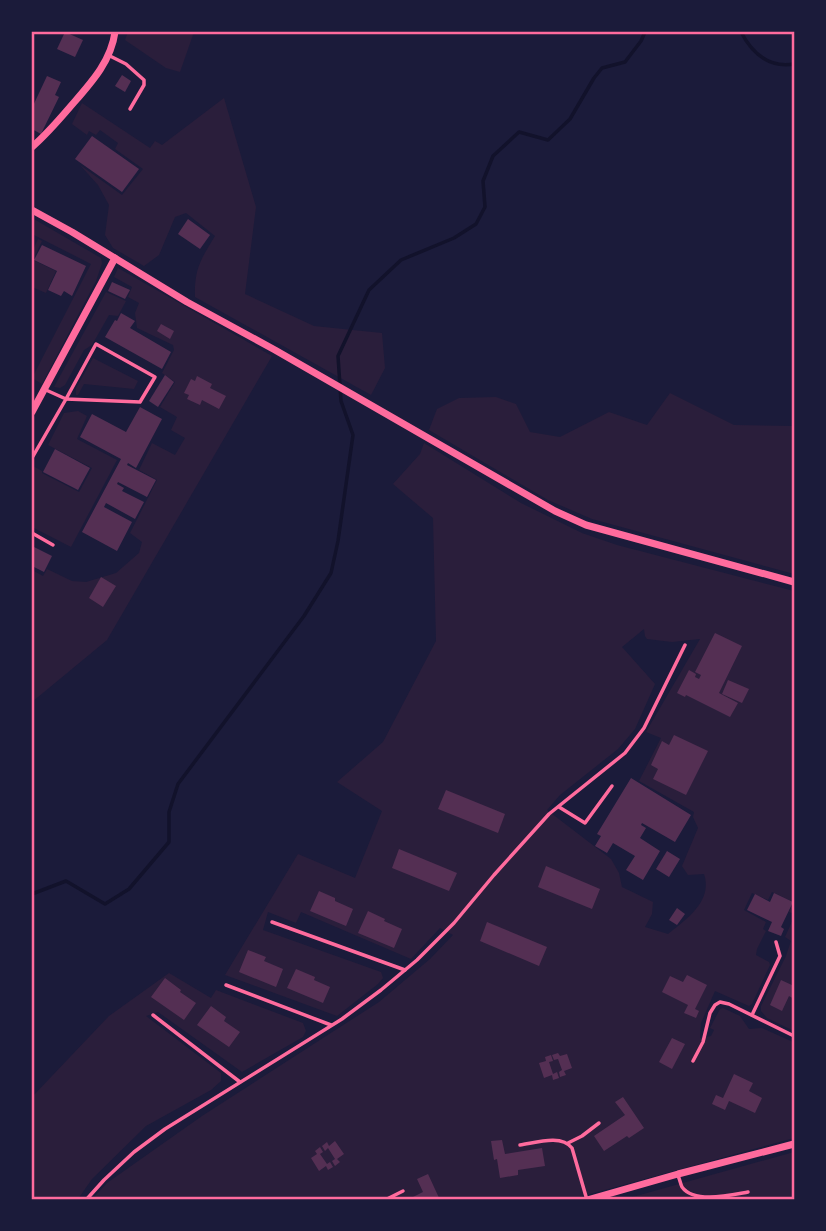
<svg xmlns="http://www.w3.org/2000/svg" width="826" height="1231" font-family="'Zilla Slab',serif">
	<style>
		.green { fill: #2a1e3b; fill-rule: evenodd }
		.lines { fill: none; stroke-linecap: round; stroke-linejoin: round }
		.stream { stroke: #12122b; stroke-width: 3.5 }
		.building { fill: #542f53 }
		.service { stroke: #ff6b9d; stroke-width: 3.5 }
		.minor { stroke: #ff6b9d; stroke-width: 7 }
		.neatline { fill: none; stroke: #ff6b9d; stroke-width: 2.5 }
	</style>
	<rect width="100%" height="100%" fill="#1b1b3a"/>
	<!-- green -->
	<g class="green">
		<polygon points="128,32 194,32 180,72 166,68 125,40"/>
		<path d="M224 98 256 207 245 294 314 326 382 333 385 368 371 395 195 297C194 269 201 259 215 236L186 213 175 217 159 255 144 266 113 248 105 235 109 205 98 185 80 165 122 195 143 169 115 149 118 143 100 130 96 135 89 131 87 135 72 124 82 103 150 148 155 141 162 145Z"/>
		<polygon points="32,218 101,258 102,263 96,281 42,384 32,378 91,264 32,234"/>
		<polygon points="38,239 42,241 33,260 56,271 46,293 32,287 32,252"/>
		<polygon points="118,268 272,356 107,640 32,702 32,570 43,576 47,569 72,581 86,582 116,573 139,553 142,542 130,533 157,480 139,470 152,443 175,455 185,438 171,430 177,417 160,407 175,382 162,373 174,350 173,345 137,328 135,313 139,303 128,297 132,287 114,277"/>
		<polygon points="106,292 126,301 118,316 109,315 92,345 84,350 65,385 60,388 54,387"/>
		<polygon points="93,358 138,381 134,389 84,384 78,395 76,395 76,388"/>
		<polygon points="670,393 734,425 794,426 794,574 592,519 548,500 429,430 437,409 459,398 496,397 516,404 530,432 560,437 609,412 647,425"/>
		<polygon points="78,411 87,416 77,439 117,460 71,547 32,527 32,470 33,466 42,471 42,473 79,492 92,468 48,445 64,413"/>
		<path d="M424 443 521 503 582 533 617 545 794 591V914L789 912 793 902 772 892 768 900 752 893 744 910 766 922 763 929 766 931 757 949 756 955 769 962 770 965 752 1004 749 1006 715 991 701 1023 700 1038 711 1036 714 1030 710 1028 720 1009 723 1008 740 1016 749 1029 762 1028 793 1042 794 1044V1138L572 1199 99 1200 95 1196 107 1183 202 1116 379 1002 430 959 453 935 440 928 411 959 301 912 296 923 268 912 263 930 381 972 383 978 378 984 337 1016 225 975 298 854 355 878 382 811 337 782 383 742 436 641 433 518 393 484 420 454ZM644 629 645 636 647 639 672 642 700 639 646 732 661 738 639 781 694 812 693 817 698 828 682 866 688 875 704 874C713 901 687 919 668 934L645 927 652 914 653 902 622 887 619 873 611 859 547 810 560 795 618 749 635 729 655 684 622 647Z"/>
		<polygon points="794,917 794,1031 767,1018 761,1011 761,1006 786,956 791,941 785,937"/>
		<polygon points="169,973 211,998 216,990 303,1023 306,1031 303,1037 242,1072 158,1012 146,1016 221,1073 221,1081 211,1090 146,1126 92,1179 78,1199 32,1199 32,1097 109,1016"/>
		<polygon points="794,1152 794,1199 622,1200"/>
	</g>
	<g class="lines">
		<!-- stream -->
		<g class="stream">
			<path d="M741 32C752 53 769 68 794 64"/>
			<polyline points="32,894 66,881 105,904 129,889 169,842 169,812 178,784 304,616 331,573 338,541 353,435 341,401 338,356 369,290 401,260 454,238 476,224 485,207 483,181 493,156 519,132 548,140 570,119 594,78 602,68 625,62 641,41 645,32"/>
		</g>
	</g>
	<!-- building -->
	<g class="building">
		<polygon points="65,32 83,40 75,57 57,49"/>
		<polygon points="122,75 131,81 125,92 115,86"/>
		<polygon points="47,76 61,82 55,95 59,97 41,134 32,129 32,108"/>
		<polygon points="92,136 139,169 122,192 75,159"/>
		<polygon points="188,219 210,235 200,249 178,234"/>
		<polygon points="42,245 86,266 72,296 64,291 61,296 48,290 57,271 34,260"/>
		<polygon points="112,282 130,290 125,299 108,291"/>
		<polygon points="121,313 135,321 130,328 171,352 162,369 105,337 115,320 117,321"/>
		<polygon points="161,324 174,331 170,339 157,331"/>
		<polygon points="165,375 174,382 158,407 149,401"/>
		<polygon points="197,376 212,384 210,388 226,396 219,409 202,400 200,405 187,399 189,395 184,393 191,379 195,381"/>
		<polygon points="140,407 162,419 136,468 128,463 127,465 156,480 147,497 118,482 117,484 124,488 122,491 144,502 135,519 106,503 104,507 132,522 117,551 82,532 121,459 80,437 92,414 126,432"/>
		<polygon points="55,449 90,468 78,490 43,472"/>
		<polygon points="32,546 52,556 44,572 32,566"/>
		<polygon points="101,577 116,586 103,607 89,598"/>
		<polygon points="715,633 742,646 719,693 738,703 730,717 686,695 685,697 677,693 689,670 696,674 695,677 699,679 701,675 695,672"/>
		<polygon points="728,680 749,689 742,703 722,694"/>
		<polygon points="674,735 708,751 686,795 653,779 658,769 651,765 662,741 669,745"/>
		<polygon points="631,778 691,815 675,842 642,823 641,825 646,828 640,838 660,851 643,880 626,870 635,856 613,843 607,853 595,846 601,836 597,834"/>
		<polygon points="446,790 505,814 498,833 438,809"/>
		<polygon points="399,849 457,873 449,891 392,868"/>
		<polygon points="667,851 680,859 669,877 656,869"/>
		<polygon points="546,866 600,889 592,909 538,887"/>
		<polygon points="319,891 335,898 335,901 353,909 346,926 310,911"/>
		<polygon points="774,893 793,902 781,927 784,929 781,936 768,931 772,922 747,910 755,894 770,902"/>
		<polygon points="677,908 685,914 677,925 669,920"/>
		<polygon points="368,911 385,919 384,921 402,929 394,948 358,933"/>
		<polygon points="487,922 547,947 539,966 480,941"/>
		<polygon points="248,950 266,957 264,961 283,969 276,987 239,972"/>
		<polygon points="296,969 315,977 314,980 330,987 323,1003 287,988"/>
		<polygon points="687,975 707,985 695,1009 699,1011 696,1018 684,1013 688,1005 662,992 670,976 683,982"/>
		<polygon points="165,978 181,990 180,992 196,1003 184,1020 151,997"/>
		<polygon points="781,980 794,986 794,999 789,996 782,1011 770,1005"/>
		<polygon points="211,1006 226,1017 224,1021 240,1032 229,1047 197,1025"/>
		<polygon points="672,1038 685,1044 672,1069 659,1062"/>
		<polygon points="558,1053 560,1056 567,1054 572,1068 564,1071 566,1075 560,1077 559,1072 562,1070 558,1059 554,1060 552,1055"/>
		<polygon points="551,1055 553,1061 549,1062 553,1074 557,1072 559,1078 553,1080 552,1075 544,1078 539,1063 546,1061 545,1057"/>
		<polygon points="734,1074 753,1083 749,1091 762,1098 755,1113 729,1101 725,1110 712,1104 716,1095 723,1098"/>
		<polygon points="623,1097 644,1128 629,1138 627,1136 604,1151 594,1136 625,1115 615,1102"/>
		<polygon points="502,1140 505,1154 542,1148 545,1166 518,1170 518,1175 500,1178 497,1159 494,1160 491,1141"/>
		<polygon points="335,1141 344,1154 337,1159 340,1162 335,1166 332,1161 335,1159 328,1148 325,1151 322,1146 327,1142 329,1146"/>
		<polygon points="320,1147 323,1152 320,1154 327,1164 330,1162 333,1167 328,1170 326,1166 319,1171 311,1158 317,1154 315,1151"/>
		<polygon points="428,1174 440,1200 407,1200 423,1192 417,1179"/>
	</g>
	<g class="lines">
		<!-- service -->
		<g class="service">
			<polyline points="108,55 126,64 144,80 144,85 130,109"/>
			<polygon points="96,344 155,377 140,402 66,399"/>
			<polyline points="32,458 66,399 46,390"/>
			<polyline points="32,533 53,545"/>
			<polyline points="559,807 585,823 612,786"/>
			<polyline points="272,922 405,970"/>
			<polyline points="226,985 331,1025"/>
			<polyline points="153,1015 240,1082"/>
			<polyline points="752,1015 780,956 776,942"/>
			<polyline points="693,1061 703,1042 710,1013 715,1005 720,1002 729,1004 794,1036"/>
			<polyline points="568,1143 582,1136 599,1123"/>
			<path d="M520 1145C535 1143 561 1134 572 1148L587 1200"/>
			<path d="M678 1176C680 1179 680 1183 682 1187 694 1204 731 1195 748 1192"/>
			<polyline points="86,1200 104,1180 134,1152 165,1129 342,1019 381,990 417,960 454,923 494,875 549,814 625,753 644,728 685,645"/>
			<polyline points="385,1200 403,1191"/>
		</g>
		<!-- minor -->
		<g class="minor">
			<path d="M32 147C46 135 58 121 70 107 90 84 111 62 115 32"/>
			<polyline points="32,210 72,232 187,302 275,350 555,511 586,525 794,582"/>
			<polyline points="32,412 115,258"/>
			<polyline points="587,1200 678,1174 794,1144"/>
		</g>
	</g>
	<!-- border -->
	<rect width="826" height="1231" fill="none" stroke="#1b1b3a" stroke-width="66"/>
	<rect x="33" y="33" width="760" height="1165" class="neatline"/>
</svg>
